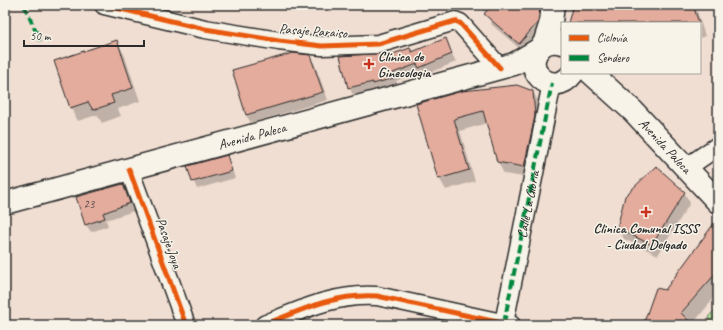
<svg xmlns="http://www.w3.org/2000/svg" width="723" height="330" font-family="Caveat,sans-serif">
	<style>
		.green { fill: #acd794; stroke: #6c8160 }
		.shadow { fill: #0003 }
		.building { fill: #e4ac9d; stroke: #2b2b2b }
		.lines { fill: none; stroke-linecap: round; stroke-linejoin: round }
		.street-casing { stroke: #2b2b2b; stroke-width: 21 }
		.secondary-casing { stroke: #2b2b2b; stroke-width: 25 }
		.street { stroke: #f7f3e8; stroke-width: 18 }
		.secondary { stroke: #f7f3e8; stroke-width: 22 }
		.quiet { stroke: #00873e; stroke-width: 4; stroke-dasharray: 8 4; stroke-linecap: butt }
		.cycleway-casing { stroke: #f7f3e8; stroke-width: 8 }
		.cycleway { stroke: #e8590c; stroke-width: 5 }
		.poi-dot { fill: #c8321e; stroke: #f7f3e8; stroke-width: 1.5 }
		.labels { text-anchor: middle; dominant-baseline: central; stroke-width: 3; stroke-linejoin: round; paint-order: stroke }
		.number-label { font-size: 12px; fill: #594b48 }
		.street-label { font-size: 14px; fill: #2b2b2b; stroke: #f7f3e8 }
		.poi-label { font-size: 14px; font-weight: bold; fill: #2b2b2b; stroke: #f7f3e8; text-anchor: start }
	</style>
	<rect width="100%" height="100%" fill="#f1ded2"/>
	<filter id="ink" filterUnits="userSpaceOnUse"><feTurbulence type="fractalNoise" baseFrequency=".025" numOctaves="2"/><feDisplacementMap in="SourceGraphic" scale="8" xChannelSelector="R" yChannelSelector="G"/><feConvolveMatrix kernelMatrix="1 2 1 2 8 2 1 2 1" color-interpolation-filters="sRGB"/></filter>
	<g filter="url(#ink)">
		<!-- green -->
		<polygon class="green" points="718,307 718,325 711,325 708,317"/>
		<!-- shadow -->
		<g class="shadow">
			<polygon points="476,5 535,5 546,20 526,54 492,25 486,13"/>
			<polygon points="573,5 695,5 705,36 700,38 700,23 570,23"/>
			<polygon points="445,39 456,62 424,75 422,72 396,81 398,85 379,92 377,89 353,95 349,87 388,57 412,53"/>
			<polygon points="117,41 124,54 140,101 118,109 121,116 102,123 97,115 78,121 71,108 55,62"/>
			<polygon points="310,56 315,65 328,100 251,123 246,115"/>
			<polygon points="533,92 540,104 531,178 504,174 498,162 487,123 460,131 475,181 446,190 439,178 417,105"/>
			<polygon points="227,156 235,178 197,189 188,167"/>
			<polygon points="123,185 134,211 106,220 108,226 91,232 86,225 77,197"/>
			<polygon points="684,192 690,203 658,255 624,239 618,228"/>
			<polygon points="718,232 718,293 692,325 644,325 665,291"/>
		</g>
		<!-- building -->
		<g class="building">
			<polygon points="492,5 537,5 540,8 538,22 519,44 484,14"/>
			<polygon points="573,5 693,5 699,23 568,23"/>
			<polygon points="446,38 452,54 419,68 417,64 393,73 394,78 373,84 373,82 348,88 340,56 386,53 387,56 410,48 412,52"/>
			<polygon points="117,40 133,88 111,95 114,103 93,110 88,102 70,108 54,61"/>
			<polygon points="293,53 310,55 323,92 246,115 232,70"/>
			<polygon points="517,85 533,91 535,116 524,167 497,162 483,111 454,119 469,170 438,179 416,104 462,91"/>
			<polygon points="227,155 232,171 192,182 187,166"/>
			<polygon points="656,166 685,192 652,245 617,228 625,196"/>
			<polygon points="123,184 130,203 103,213 105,218 85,225 76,197"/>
			<polygon points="718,218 718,271 681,313 693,325 643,325 656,288 665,290"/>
		</g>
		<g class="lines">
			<defs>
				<g id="street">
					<polyline points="104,5 205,29 279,41 322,46 378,44 455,21 460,23 500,68"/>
					<polyline points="686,168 718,146"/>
					<polyline points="129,169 186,325"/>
					<path id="s1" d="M504 323 552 83"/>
					<path d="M264 325C301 310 336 293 377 296L511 325"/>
				</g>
				<g id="secondary">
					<path d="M562 43C555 41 548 41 542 46 518 67 552 101 573 73"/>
					<polyline points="544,44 551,22 553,5"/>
					<path id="s2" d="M591 73 633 111 718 202"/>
					<path id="s3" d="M5 203 500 68 514 64 538 50"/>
					<polyline points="503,325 504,323"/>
				</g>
			</defs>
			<!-- street casing -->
			<use href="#street" class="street-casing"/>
			<!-- secondary casing -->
			<use href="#secondary" class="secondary-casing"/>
			<!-- street -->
			<use href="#street" class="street"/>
			<!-- secondary -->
			<use href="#secondary" class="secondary"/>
			<!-- quiet -->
			<g class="quiet">
				<polyline points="24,5 40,41"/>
				<polyline points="504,323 552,83"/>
			</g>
			<defs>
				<g id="cycleway">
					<polyline points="104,5 205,29 279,41 322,46 378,44 455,21 460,23 500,68"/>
					<polyline points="129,169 186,325"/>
					<path d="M264 325C301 310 336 293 377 296L511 325"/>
				</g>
			</defs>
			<!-- cycleway casing -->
			<use href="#cycleway" class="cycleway-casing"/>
			<!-- cycleway -->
			<use href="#cycleway" class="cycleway"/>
		</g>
	</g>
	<!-- markers -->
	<g class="poi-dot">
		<path d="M367 58h4v4h4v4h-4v4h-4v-4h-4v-4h4z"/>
		<path d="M644 206h4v4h4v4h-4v4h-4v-4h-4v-4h4z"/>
	</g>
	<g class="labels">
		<!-- number labels -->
		<g class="number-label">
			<text x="89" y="204">23</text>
		</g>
		<!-- street labels -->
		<g class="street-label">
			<text transform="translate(313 31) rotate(4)">Pasaje Paraiso</text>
			<text stroke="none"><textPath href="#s3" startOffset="256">Avenida Paleca</textPath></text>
			<text stroke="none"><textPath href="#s2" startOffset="104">Avenida Paleca</textPath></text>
			<text stroke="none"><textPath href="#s1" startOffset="121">Calle La Gloria</textPath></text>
			<text transform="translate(169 243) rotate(70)">Pasaje Joya</text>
		</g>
		<!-- poi labels -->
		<g class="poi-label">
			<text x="378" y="56">Clínica de<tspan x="378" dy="16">Ginecologia</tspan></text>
			<text x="646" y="228" text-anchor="middle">Clinica Comunal ISSS<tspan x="646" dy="16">- Ciudad Delgado</tspan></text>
		</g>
	</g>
	<!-- margin -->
	<rect width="723" height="330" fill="none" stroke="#f7f3e8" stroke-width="20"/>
	<rect x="10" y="10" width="703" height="310" fill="none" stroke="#2b2b2b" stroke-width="1.5" filter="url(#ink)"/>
	<!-- legend -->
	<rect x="561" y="22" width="140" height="52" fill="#f7f3e8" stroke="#a5a39c"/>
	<rect x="569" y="35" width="20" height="6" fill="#e8590c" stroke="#a5a39c"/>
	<text x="597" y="42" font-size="12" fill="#2b2b2b">Ciclovía</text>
	<rect x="569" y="55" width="20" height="6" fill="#00873e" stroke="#a5a39c"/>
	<text x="597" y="62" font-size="12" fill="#2b2b2b">Sendero</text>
	<!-- scale -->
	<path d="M24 40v6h120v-6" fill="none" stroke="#2b2b2b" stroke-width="2"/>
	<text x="30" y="40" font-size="12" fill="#2b2b2b" stroke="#f7f3e8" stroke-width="3" paint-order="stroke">50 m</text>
</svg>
